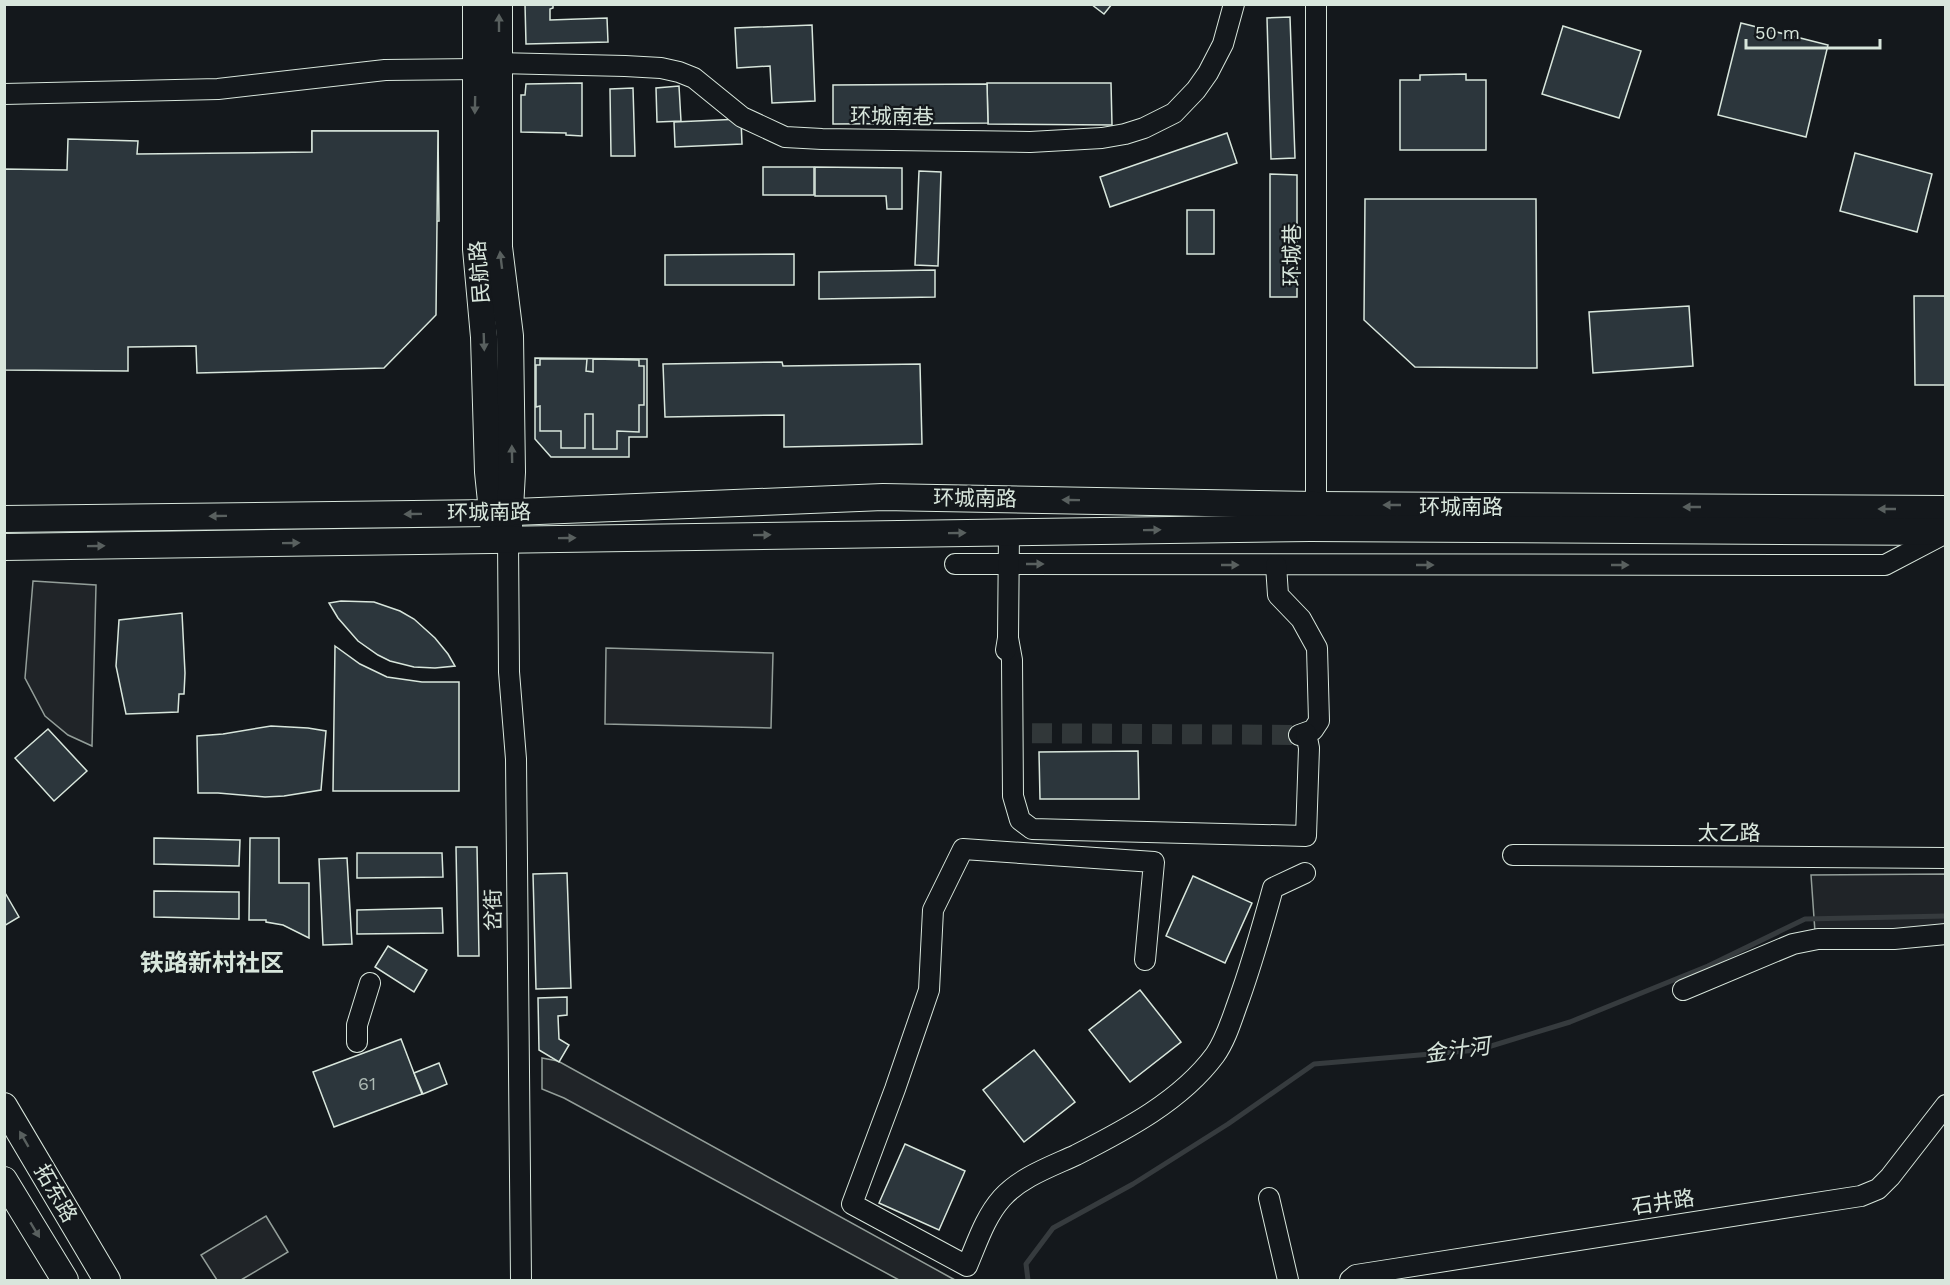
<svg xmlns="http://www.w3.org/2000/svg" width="1950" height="1285" font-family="'Work Sans','Noto Sans SC',sans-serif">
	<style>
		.green { fill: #202428; stroke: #939e99; stroke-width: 1.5 }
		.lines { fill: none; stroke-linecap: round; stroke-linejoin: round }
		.stream { stroke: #363b3e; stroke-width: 5 }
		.building { fill: #2c363c; stroke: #d8e6dc; stroke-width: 1.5 }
		.minor-tunnel { stroke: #313739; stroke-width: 20; stroke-dasharray: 20 10; stroke-linecap: butt }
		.minor-casing { stroke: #d8e6dc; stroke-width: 22 }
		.major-casing { stroke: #d8e6dc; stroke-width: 28 }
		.minor { stroke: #14181c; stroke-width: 20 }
		.major { stroke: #14181c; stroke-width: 26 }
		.oneway { fill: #59605f }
		.labels { text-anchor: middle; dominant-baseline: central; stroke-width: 4.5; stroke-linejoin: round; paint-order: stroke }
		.number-label { font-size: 18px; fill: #adbab4 }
		.street-label { font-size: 21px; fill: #d8e6dc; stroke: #14181c }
		.water-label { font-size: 22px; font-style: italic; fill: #d8e6dc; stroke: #14181c }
		.quarter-label { font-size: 24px; font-weight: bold; fill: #d8e6dc; stroke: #14181c }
	</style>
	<rect width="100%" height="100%" fill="#14181c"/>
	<!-- green -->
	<g class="green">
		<polygon points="33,581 96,585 92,746 68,735 45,716 25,678"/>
		<polygon points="606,648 773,653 771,728 605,724"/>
		<polygon points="1945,874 1945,928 1815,932 1811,875"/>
		<polygon points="542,1058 558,1061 955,1280 899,1280 564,1098 542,1089"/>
		<polygon points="266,1216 288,1252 241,1280 217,1280 201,1255"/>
	</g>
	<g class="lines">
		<!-- stream -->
		<polyline class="stream" points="1028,1280 1026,1264 1053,1228 1133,1184 1228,1124 1314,1064 1478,1050 1570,1022 1708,966 1805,919 1946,916"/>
	</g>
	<!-- building -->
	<g class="building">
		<polygon points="525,4 553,4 553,8 550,9 550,20 607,18 608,42 526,44"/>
		<polygon points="1091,4 1112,4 1104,14"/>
		<polygon points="1290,17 1295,158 1271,159 1267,18"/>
		<polygon points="1741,23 1828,45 1806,137 1718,115"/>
		<polygon points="812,25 815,101 772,103 770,66 737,68 735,28"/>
		<polygon points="1563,26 1641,51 1619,118 1542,94"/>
		<polygon points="1466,74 1466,80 1486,80 1486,150 1400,150 1400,80 1420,80 1420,75"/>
		<polygon points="582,83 582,136 566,135 566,133 521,132 521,95 525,95 526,84"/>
		<polygon points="987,83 1111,83 1112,125 988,124"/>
		<polygon points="987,84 988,123 833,124 833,85"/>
		<polygon points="679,86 681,121 657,122 656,88"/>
		<polygon points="633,88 635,156 611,156 610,89"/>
		<polygon points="741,119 742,144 675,147 674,122"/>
		<polygon points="312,131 438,131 439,221 312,224"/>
		<polygon points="312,131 438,131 436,315 384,368 197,373 196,346 128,347 128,371 4,370 4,169 67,170 68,139 138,141 137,154 312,152"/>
		<polygon points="1227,133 1237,163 1110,207 1100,177"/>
		<polygon points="1855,153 1932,174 1917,232 1840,211"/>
		<rect x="763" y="167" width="51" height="28"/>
		<polygon points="815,167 902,168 902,209 887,209 886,196 815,196"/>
		<polygon points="919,171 941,172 938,266 915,265"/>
		<polygon points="1270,174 1297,175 1297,297 1270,297"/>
		<polygon points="1365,199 1536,199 1537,368 1415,367 1364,320"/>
		<rect x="1187" y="210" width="27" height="44"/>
		<polygon points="794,254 794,285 665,285 665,255"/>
		<polygon points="935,270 935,297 819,299 819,272"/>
		<polygon points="1914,296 1946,296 1946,385 1915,385"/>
		<polygon points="1689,306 1693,366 1593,373 1589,312"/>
		<polygon points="535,358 647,359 647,437 629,437 629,457 551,457 535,439"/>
		<polygon points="540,359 587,359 586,371 593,372 593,359 639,360 639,366 644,366 644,405 639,405 639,432 617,431 617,449 593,449 593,414 585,414 585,448 561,448 561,431 540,431 540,406 536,407 536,365 540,365"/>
		<polygon points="782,362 783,366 920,364 922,444 784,447 784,415 665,417 663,364"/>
		<polygon points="341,601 374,602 400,611 414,619 435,638 448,654 455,666 435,668 414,667 390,661 378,655 358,641 338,618 329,603"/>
		<polygon points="182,613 185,673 184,694 179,694 178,712 126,714 116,666 119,620"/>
		<polygon points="335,646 360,664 387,677 422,682 459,682 459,791 333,791"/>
		<polygon points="271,726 308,728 326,731 321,790 284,796 265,797 218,793 198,793 197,736 223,734"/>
		<polygon points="48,729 87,771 54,801 15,758"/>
		<polygon points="1138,751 1139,799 1040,799 1039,752"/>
		<polygon points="154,838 240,840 239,866 154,864"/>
		<polygon points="250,838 279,838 279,883 309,883 309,938 283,925 266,922 266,920 249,920"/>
		<polygon points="456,847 477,847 479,956 458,956"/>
		<polygon points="357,853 442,853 443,877 357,878"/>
		<polygon points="347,858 352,944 323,945 319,859"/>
		<polygon points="567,873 571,988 536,989 533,874"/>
		<polygon points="1193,876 1252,903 1225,963 1166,936"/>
		<polygon points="4,891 19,917 4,926"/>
		<polygon points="154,891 239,892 239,919 154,917"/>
		<polygon points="442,908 443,933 357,934 357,910"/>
		<polygon points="388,946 427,970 414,992 375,967"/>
		<polygon points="1140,990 1181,1042 1130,1082 1089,1030"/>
		<polygon points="567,997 567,1015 558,1016 559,1039 569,1045 559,1062 539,1050 538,998"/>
		<polygon points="401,1039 422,1094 334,1127 313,1072"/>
		<polygon points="1034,1050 1075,1102 1024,1142 983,1090"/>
		<polygon points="439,1063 447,1084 423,1094 414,1073"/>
		<polygon points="905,1144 965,1171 939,1230 879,1203"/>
	</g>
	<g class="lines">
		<!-- minor-tunnel -->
		<polyline class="minor-tunnel" points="1002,733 1299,735"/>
		<defs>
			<g id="minor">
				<polyline points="499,63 625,66 661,68 679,72 694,78 742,117 785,137 822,139 1030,142 1102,138 1125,134 1144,128 1174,113 1196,90 1208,73 1223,44 1234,4"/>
				<polyline points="4,94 218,89 385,70 476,69"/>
				<polyline points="1316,505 1316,4"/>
				<polyline points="508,540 509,672 516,759 521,1280"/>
				<polyline points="955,564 1885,565 1946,533"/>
				<polyline points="1276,565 1278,595 1301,619 1317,648 1319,721 1313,730 1299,735"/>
				<polyline points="1008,638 1012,660 1013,796 1020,820 1032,829 1306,836 1309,748 1306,733"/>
				<polyline points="1006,650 1008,638 1009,532"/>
				<polyline points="1513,855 1946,858"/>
				<path d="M1145 960 1154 862 963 849 933 910 929 990 895 1089 852 1204 967 1266C977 1243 985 1217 1002 1198 1021 1177 1050 1167 1076 1155 1125 1130 1181 1101 1215 1055 1225 1041 1231 1022 1237 1005 1251 967 1262 928 1273 888L1305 873"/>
				<polyline points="1683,990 1793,944 1818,939 1894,939 1946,934"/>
				<polyline points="357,1042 357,1025 370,983"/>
				<polyline points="1269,1198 1288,1280"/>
				<polyline points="1350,1280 1356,1275 1861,1196 1878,1189 1890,1177 1946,1105"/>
			</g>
			<g id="major">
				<polyline points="476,4 476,249 484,337 488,472 494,531"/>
				<polyline points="499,4 499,247 510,336 512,472 509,527"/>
				<polyline points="4,519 492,513 883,497 1316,505 1946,509"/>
				<polyline points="4,547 1310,528 1946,532"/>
				<polyline points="4,1106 107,1280"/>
				<polyline points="4,1180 65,1280"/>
			</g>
		</defs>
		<!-- minor casing -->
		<use href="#minor" class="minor-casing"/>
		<!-- major casing -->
		<use href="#major" class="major-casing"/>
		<!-- minor -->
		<use href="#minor" class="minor"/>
		<!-- major -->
		<use href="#major" class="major"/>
	</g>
	<!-- one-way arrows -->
	<defs><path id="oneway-solid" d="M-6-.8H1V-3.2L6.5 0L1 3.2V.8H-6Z" transform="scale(1.5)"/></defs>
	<g class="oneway">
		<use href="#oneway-solid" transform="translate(499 23) rotate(-90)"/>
		<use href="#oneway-solid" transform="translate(475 105) rotate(91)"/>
		<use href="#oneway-solid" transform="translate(501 260) rotate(-97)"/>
		<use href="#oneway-solid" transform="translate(484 342) rotate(88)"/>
		<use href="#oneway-solid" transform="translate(512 454) rotate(-91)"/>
		<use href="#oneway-solid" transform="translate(1071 500) rotate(-179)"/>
		<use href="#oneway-solid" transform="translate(1392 505) rotate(-180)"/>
		<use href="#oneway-solid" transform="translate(1692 507) rotate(-180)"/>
		<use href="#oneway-solid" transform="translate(1887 509) rotate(-180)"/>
		<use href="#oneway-solid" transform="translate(413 514) rotate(179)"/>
		<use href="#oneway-solid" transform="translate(218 516) rotate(179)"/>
		<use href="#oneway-solid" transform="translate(1152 530) rotate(-1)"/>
		<use href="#oneway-solid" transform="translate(957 533) rotate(-1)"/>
		<use href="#oneway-solid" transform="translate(762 535) rotate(-1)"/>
		<use href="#oneway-solid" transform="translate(567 538) rotate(-1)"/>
		<use href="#oneway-solid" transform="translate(291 543) rotate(-1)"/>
		<use href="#oneway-solid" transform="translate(96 546) rotate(-1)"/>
		<use href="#oneway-solid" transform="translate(1035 564)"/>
		<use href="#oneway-solid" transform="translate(1230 565)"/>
		<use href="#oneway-solid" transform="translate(1425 565)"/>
		<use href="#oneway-solid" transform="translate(1620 565)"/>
		<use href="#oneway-solid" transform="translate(24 1139) rotate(-120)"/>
		<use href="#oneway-solid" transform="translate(35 1230) rotate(59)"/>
	</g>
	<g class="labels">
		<!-- number labels -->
		<g class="number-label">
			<text x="367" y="1083">61</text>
		</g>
		<!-- street labels -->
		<g class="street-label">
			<text transform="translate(892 116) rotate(1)">环城南巷</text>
			<text transform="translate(1291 255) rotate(-90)">环城巷</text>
			<text transform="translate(479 272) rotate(-94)">民航路</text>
			<text transform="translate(975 498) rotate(1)">环城南路</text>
			<text x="1461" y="506">环城南路</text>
			<text transform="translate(489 512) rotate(-1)">环城南路</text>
			<text x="1729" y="832">太乙路</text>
			<text transform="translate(493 910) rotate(-91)">岔街</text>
			<text transform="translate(56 1193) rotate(60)">拓东路</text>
			<text transform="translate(1663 1202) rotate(-9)">石井路</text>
		</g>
		<!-- water labels -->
		<g class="water-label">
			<text transform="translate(1457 1050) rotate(-8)">金汁河</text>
		</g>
		<!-- quarter labels -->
		<g class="quarter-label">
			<text x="212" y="963">铁路新村社区</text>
		</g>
	</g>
	<!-- border -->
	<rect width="1950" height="1285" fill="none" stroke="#d8e6dc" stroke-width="12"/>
	<!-- scale -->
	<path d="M1746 39v9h134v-9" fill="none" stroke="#d8e6dc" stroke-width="3"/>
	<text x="1755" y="39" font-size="18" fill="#d8e6dc" stroke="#14181c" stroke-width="4.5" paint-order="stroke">50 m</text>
</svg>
